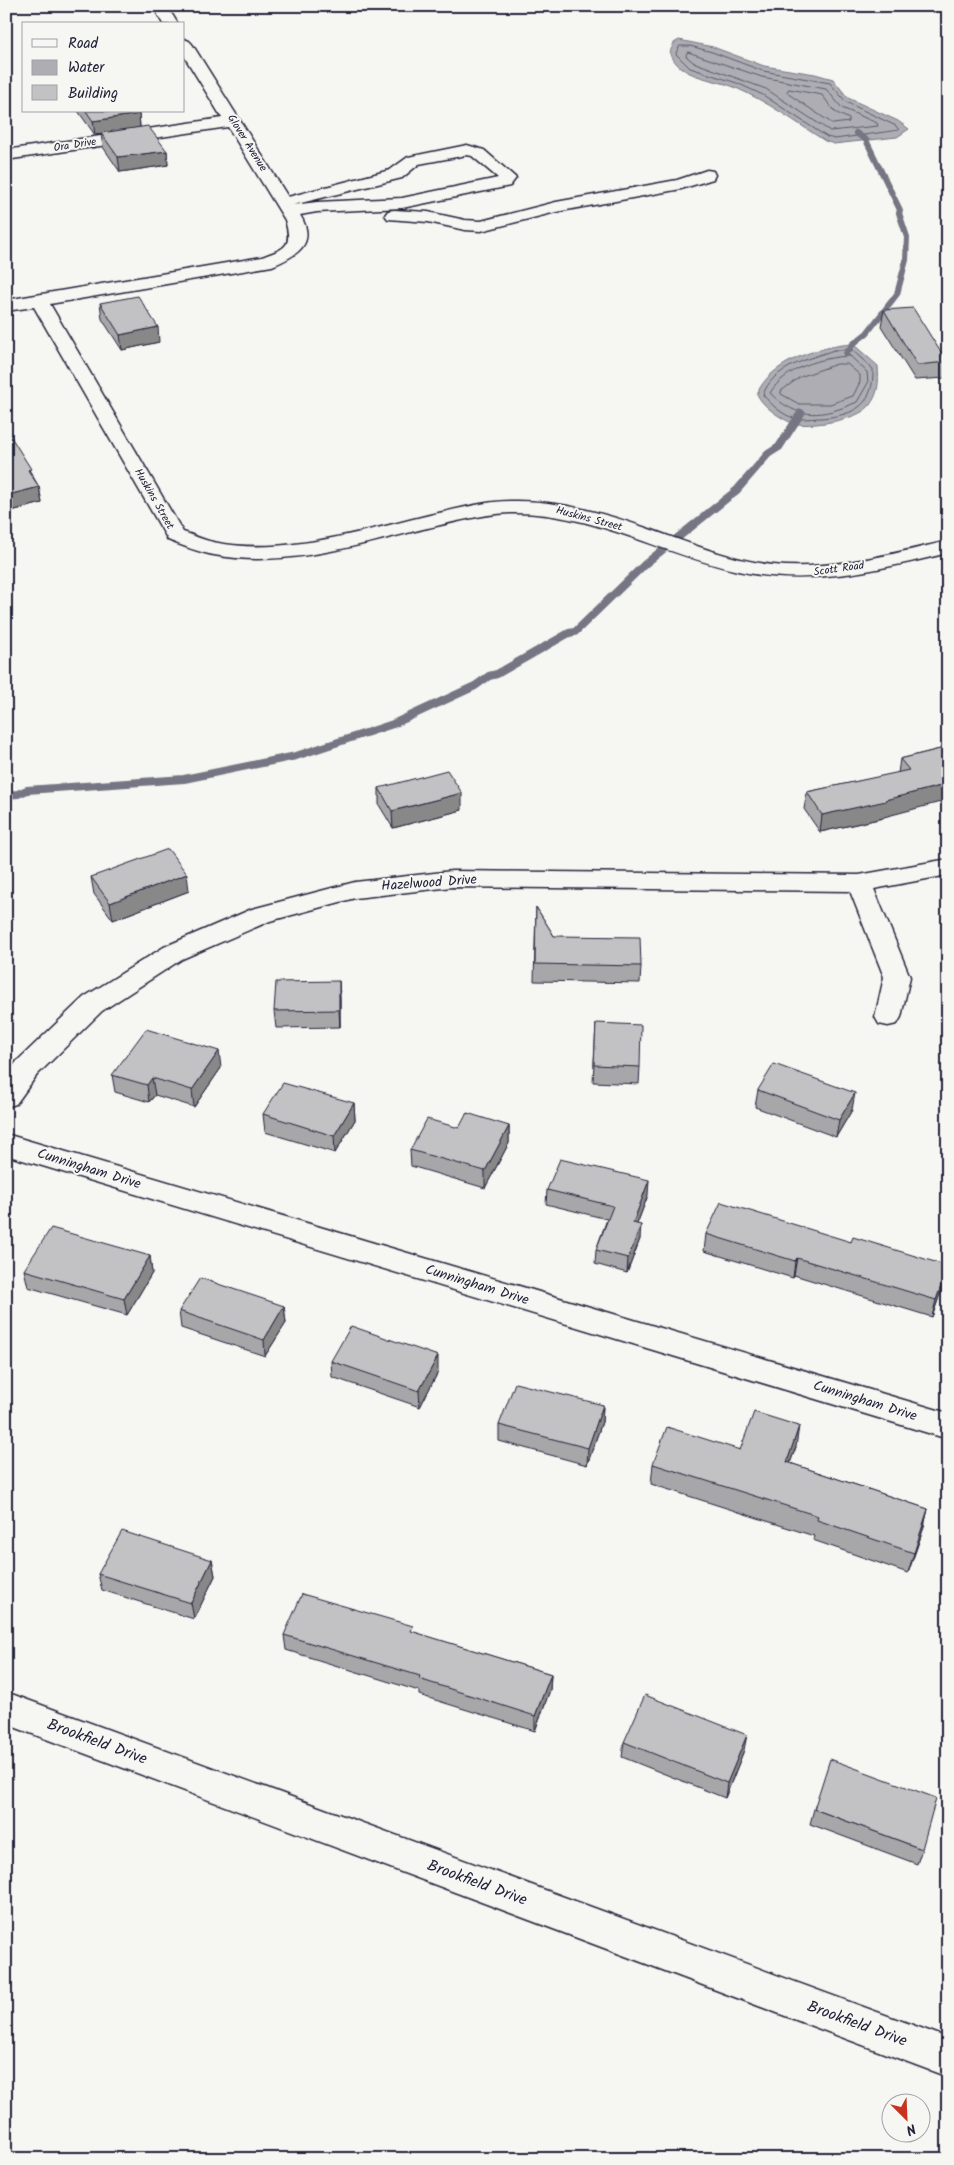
<svg xmlns="http://www.w3.org/2000/svg" width="954" height="2165" font-family="Kalam,sans-serif">
	<style>
		.water { fill: #adadb3; stroke: #757583 }
		.lines { fill: none; stroke-linecap: round; stroke-linejoin: round }
		.shore { stroke: #5a5a6b; stroke-width: 1 }
		.stream-far1 { stroke: #757583; stroke-width: 6 }
		.stream { stroke: #757583; stroke-width: 8 }
		.minor-casing { stroke: #22223b; stroke-width: 3 }
		.minor { fill: #f6f6f2; fill-rule: evenodd }
		.wall { fill: #a7a7a9; stroke: #22223b }
		.shaded-wall { fill: #888889; stroke: #22223b }
		.building { fill: #c2c2c4; stroke: #22223b }
		.labels { text-anchor: middle; dominant-baseline: central; stroke-width: 4; stroke-linejoin: round; paint-order: stroke }
		.far-street-label { font-size: 11px; fill: #22223b; stroke: #f6f6f2 }
		.street-label { font-size: 14px; fill: #22223b; stroke: #f6f6f2 }
		.near-street-label { font-size: 16px; fill: #22223b; stroke: #f6f6f2 }
	</style>
	<rect width="100%" height="100%" fill="#f6f6f2"/>
	<filter id="ink" filterUnits="userSpaceOnUse"><feTurbulence type="fractalNoise" baseFrequency=".02" numOctaves="2"/><feDisplacementMap in="SourceGraphic" scale="10" xChannelSelector="R" yChannelSelector="G"/><feConvolveMatrix kernelMatrix="1 2 1 2 8 2 1 2 1" color-interpolation-filters="sRGB"/></filter>
	<g filter="url(#ink)">
		<!-- water -->
		<g class="water">
			<path d="M679 40 713 47 764 66 815 74 833 79 848 98 898 121 909 129 897 137 834 144 825 141C794 121 768 102 734 87 712 78 678 78 670 52L674 43Z"/>
			<path d="M853 344 878 366C879 381 879 394 869 406 859 420 808 428 792 423 780 418 762 406 757 394 770 361 821 346 853 344Z"/>
		</g>
		<g class="lines">
			<!-- shore -->
			<g class="shore">
				<polygon points="680,46 690,46 712,52 763,71 830,83 846,102 896,126 899,130 835,139 827,137 763,95 737,83 690,68 676,54"/>
				<polygon points="688,52 762,77 826,89 842,108 877,123 878,126 830,131 766,89 693,62 686,56"/>
				<polygon points="789,89 822,95 835,112 849,119 849,122 833,124 787,93"/>
				<path d="M834 350H852L873 369C874 405 855 415 822 418 813 418 803 420 794 418 782 415 771 404 763 395 772 367 809 359 834 350Z"/>
				<path d="M850 356 867 372 868 383 857 402C823 417 798 421 770 393 785 368 822 357 850 356Z"/>
				<polygon points="837,364 847,364 860,375 860,382 853,396 830,404 799,404 781,394 781,391 800,377"/>
			</g>
			<!-- stream-far1 -->
			<polyline class="stream-far1" points="846,354 853,344 867,333 897,294 906,260 907,237 899,213 900,210 866,140 856,133"/>
			<!-- stream -->
			<polyline class="stream" points="6,795 18,794 27,790 184,779 296,756 393,724 475,686 489,676 497,674 569,633 575,632 645,564 737,490 768,454 779,447 801,413"/>
			<defs>
				<g id="minor">
					<polygon points="153,6 167,6 178,24 163,24"/>
					<path d="M184 39 189 41 192 44 288 197 390 170 408 157 467 145 484 150 516 178 510 186 402 208 317 212 300 215C318 244 296 256 272 266L50 304 183 532C193 535 203 540 213 542 283 557 365 530 434 514 459 509 485 501 511 501 559 500 604 513 649 529 689 543 730 560 773 565 832 571 891 554 948 541V553C878 570 810 587 738 571 661 554 591 511 510 513 481 514 451 523 423 529 356 546 283 568 214 555 198 552 183 546 168 540L34 307 6 311V300L262 257C286 248 293 247 285 220L228 127 6 160V150L222 118 184 56ZM467 155 472 156 498 178 402 198 317 202 293 205 402 178 419 164Z"/>
					<polygon points="707,170 713,171 715,175 713,179 681,189 556,212 481,231 465,230 428,222 388,219 385,215 388,211 394,210 428,212 465,220 481,221 556,202 677,180"/>
					<polygon points="948,859 948,875 874,889 910,977 901,1017 897,1024 888,1026 879,1024 875,1017 884,977 850,891 452,887 355,898 270,921 182,959 102,1011 37,1075 16,1104 6,1107 6,1076 17,1061 84,997 164,947 252,909 355,882 452,871 859,875"/>
					<polygon points="6,1134 948,1413 948,1439 6,1155"/>
					<polygon points="6,1692 948,2038 948,2077 6,1724"/>
				</g>
			</defs>
			<!-- minor casing -->
			<use href="#minor" class="minor-casing"/>
			<!-- minor -->
			<use href="#minor" class="minor"/>
		</g>
		<!-- wall -->
		<g class="wall">
			<polygon points="78,111 137,111 139,114 140,127 167,151 168,165 120,172 103,147 101,134 95,135"/>
			<polygon points="100,303 159,342 122,350 102,319"/>
			<polygon points="884,310 947,362 945,378 915,380 881,326"/>
			<polygon points="6,429 39,487 42,503 11,511 6,503"/>
			<polygon points="948,747 884,817 883,818 820,832 804,809 807,792 898,773 900,759"/>
			<polygon points="379,788 462,810 393,828 379,805"/>
			<polygon points="91,877 189,891 113,920 94,894"/>
			<polygon points="536,907 554,936 641,966 640,983 534,981"/>
			<polygon points="339,981 340,998 340,1027 276,1028 274,1011"/>
			<polygon points="596,1023 640,1067 639,1084 593,1082"/>
			<polygon points="221,1068 194,1107 155,1095 149,1102 115,1092 112,1075"/>
			<polygon points="758,1090 852,1110 836,1137 755,1107"/>
			<polygon points="354,1103 355,1120 335,1153 265,1132 263,1114"/>
			<polygon points="509,1126 509,1143 485,1188 411,1166 410,1150 459,1128"/>
			<polygon points="547,1190 648,1195 637,1224 640,1239 627,1273 595,1264 596,1250 607,1219 546,1204"/>
			<polygon points="706,1234 851,1242 948,1267 944,1283 932,1317 794,1275 793,1278 704,1251"/>
			<polygon points="150,1256 152,1273 127,1315 28,1287 24,1270"/>
			<polygon points="284,1306 286,1323 265,1356 181,1328 179,1311"/>
			<polygon points="331,1361 438,1372 420,1407 332,1377"/>
			<polygon points="603,1405 602,1422 587,1465 499,1441 499,1425"/>
			<polygon points="796,1447 790,1463 928,1509 923,1530 908,1573 813,1540 814,1536 651,1484 653,1464 740,1450"/>
			<polygon points="212,1560 215,1576 194,1619 102,1590 98,1574"/>
			<polygon points="413,1632 551,1674 550,1690 535,1731 419,1695 419,1691 286,1650 284,1635"/>
			<polygon points="624,1742 744,1750 725,1798 622,1757"/>
			<polygon points="814,1809 922,1849 917,1864 810,1824"/>
		</g>
		<!-- shaded-wall -->
		<g class="shaded-wall">
			<polygon points="139,114 140,128 95,135 93,121"/>
			<polygon points="167,151 168,165 120,172 118,157"/>
			<polygon points="158,327 159,342 122,350 120,335"/>
			<polygon points="39,487 42,503 11,511 8,495"/>
			<polygon points="948,784 948,800 884,817 883,818 820,832 822,815 885,800"/>
			<polygon points="462,793 462,810 393,828 392,811"/>
			<polygon points="187,874 189,891 113,920 110,903"/>
			<polygon points="339,981 340,998 340,1027 339,1010"/>
			<polygon points="219,1051 221,1068 194,1107 192,1090"/>
			<polygon points="152,1078 155,1095 149,1102 147,1085"/>
			<polygon points="855,1093 852,1110 836,1137 839,1120"/>
			<polygon points="354,1103 355,1120 335,1153 334,1136"/>
			<polygon points="509,1126 509,1143 485,1188 485,1171"/>
			<polygon points="649,1180 648,1195 632,1237 633,1223"/>
			<polygon points="641,1225 640,1239 627,1273 628,1258"/>
			<polygon points="150,1256 152,1273 127,1315 124,1299"/>
			<polygon points="797,1258 794,1275 793,1278 795,1261"/>
			<polygon points="948,1267 944,1283 932,1317 936,1300"/>
			<polygon points="284,1306 286,1323 265,1356 264,1340"/>
			<polygon points="438,1356 438,1372 420,1407 419,1391"/>
			<polygon points="603,1405 602,1422 587,1465 588,1448"/>
			<polygon points="799,1426 796,1447 783,1482 787,1462"/>
			<polygon points="928,1509 923,1530 908,1573 914,1553"/>
			<polygon points="212,1560 215,1576 194,1619 191,1603"/>
			<polygon points="551,1674 550,1690 535,1731 535,1716"/>
			<polygon points="747,1735 744,1750 725,1798 727,1783"/>
		</g>
		<!-- building -->
		<g class="building">
			<polygon points="86,111 137,111 139,114 93,121"/>
			<polygon points="148,126 167,151 118,157 101,133"/>
			<polygon points="138,296 158,327 120,335 100,303"/>
			<polygon points="913,308 947,362 917,365 884,310"/>
			<polygon points="6,429 31,469 28,470 39,487 8,495 6,491"/>
			<polygon points="948,747 948,784 885,800 886,801 822,815 807,792 909,770 900,759"/>
			<polygon points="447,770 462,793 392,811 379,788"/>
			<polygon points="168,849 187,874 110,903 91,877"/>
			<polygon points="536,907 554,936 640,937 641,966 535,964"/>
			<polygon points="339,981 339,1010 274,1011 276,982"/>
			<polygon points="596,1023 641,1025 640,1067 594,1065"/>
			<polygon points="146,1029 219,1051 192,1090 152,1078 147,1085 112,1075"/>
			<polygon points="774,1064 855,1093 839,1120 758,1090"/>
			<polygon points="283,1083 354,1103 334,1136 263,1114"/>
			<polygon points="467,1113 509,1126 485,1171 410,1150 427,1119 459,1128"/>
			<polygon points="560,1159 649,1180 633,1223 641,1225 628,1258 596,1250 613,1206 547,1190"/>
			<polygon points="721,1202 851,1242 853,1237 948,1266 936,1300 797,1258 795,1261 706,1234"/>
			<polygon points="51,1228 150,1256 124,1299 24,1270"/>
			<polygon points="200,1278 284,1306 264,1340 179,1311"/>
			<polygon points="351,1326 438,1356 419,1391 331,1361"/>
			<polygon points="515,1383 603,1405 588,1448 499,1425"/>
			<polygon points="754,1412 799,1426 787,1462 928,1509 914,1553 817,1520 818,1516 653,1464 667,1427 740,1450"/>
			<polygon points="122,1531 212,1560 191,1603 98,1574"/>
			<polygon points="302,1594 413,1626 411,1631 551,1674 535,1716 419,1679 420,1676 284,1635"/>
			<polygon points="645,1695 747,1735 727,1783 624,1742"/>
			<polygon points="830,1759 936,1798 922,1849 814,1809"/>
		</g>
	</g>
	<g class="labels">
		<!-- far-street labels -->
		<g class="far-street-label">
			<text transform="translate(247 143) rotate(58)">Glover Avenue</text>
			<text transform="translate(75 145) rotate(-9)">Ora Drive</text>
			<text transform="translate(154 499) rotate(60)">Huskins Street</text>
			<text transform="translate(589 519) rotate(15)">Huskins Street</text>
			<text transform="translate(839 569) rotate(-8)">Scott Road</text>
		</g>
		<!-- street labels -->
		<g class="street-label">
			<text transform="translate(429 883) rotate(-4)">Hazelwood Drive</text>
			<text transform="translate(89 1169) rotate(17)">Cunningham Drive</text>
			<text transform="translate(477 1285) rotate(17)">Cunningham Drive</text>
			<text transform="translate(865 1401) rotate(17)">Cunningham Drive</text>
		</g>
		<!-- near-street labels -->
		<g class="near-street-label">
			<text transform="translate(97 1742) rotate(20)">Brookfield Drive</text>
			<text transform="translate(477 1883) rotate(20)">Brookfield Drive</text>
			<text transform="translate(857 2024) rotate(20)">Brookfield Drive</text>
		</g>
	</g>
	<!-- margin -->
	<rect width="954" height="2165" fill="none" stroke="#f6f6f2" stroke-width="25"/>
	<rect x="12" y="12" width="929" height="2140" fill="none" stroke="#22223b" stroke-width="2" filter="url(#ink)"/>
	<!-- legend -->
	<rect x="22" y="22" width="162" height="90" fill="#f6f6f2" stroke="#a1a1a9"/>
	<rect x="32" y="39" width="25" height="8" fill="#f6f6f2" stroke="#a1a1a9"/>
	<text x="68" y="48" font-size="15" fill="#22223b">Road</text>
	<rect x="32" y="60" width="25" height="15" fill="#adadb3" stroke="#a1a1a9"/>
	<text x="68" y="72" font-size="15" fill="#22223b">Water</text>
	<rect x="32" y="85" width="25" height="15" fill="#c2c2c4" stroke="#a1a1a9"/>
	<text x="68" y="98" font-size="15" fill="#22223b">Building</text>
	<!-- north arrow -->
	<g transform="translate(906 2118) rotate(156)"><circle r="24" fill="#f6f6f2" stroke="#a1a1a9"/>
	<path d="M0-4L9 19L0 12L-9 19Z" fill="#c8321e"/>
	<text y="-8" font-size="14" font-weight="bold" text-anchor="middle" fill="#22223b">N</text>
	</g>
</svg>
